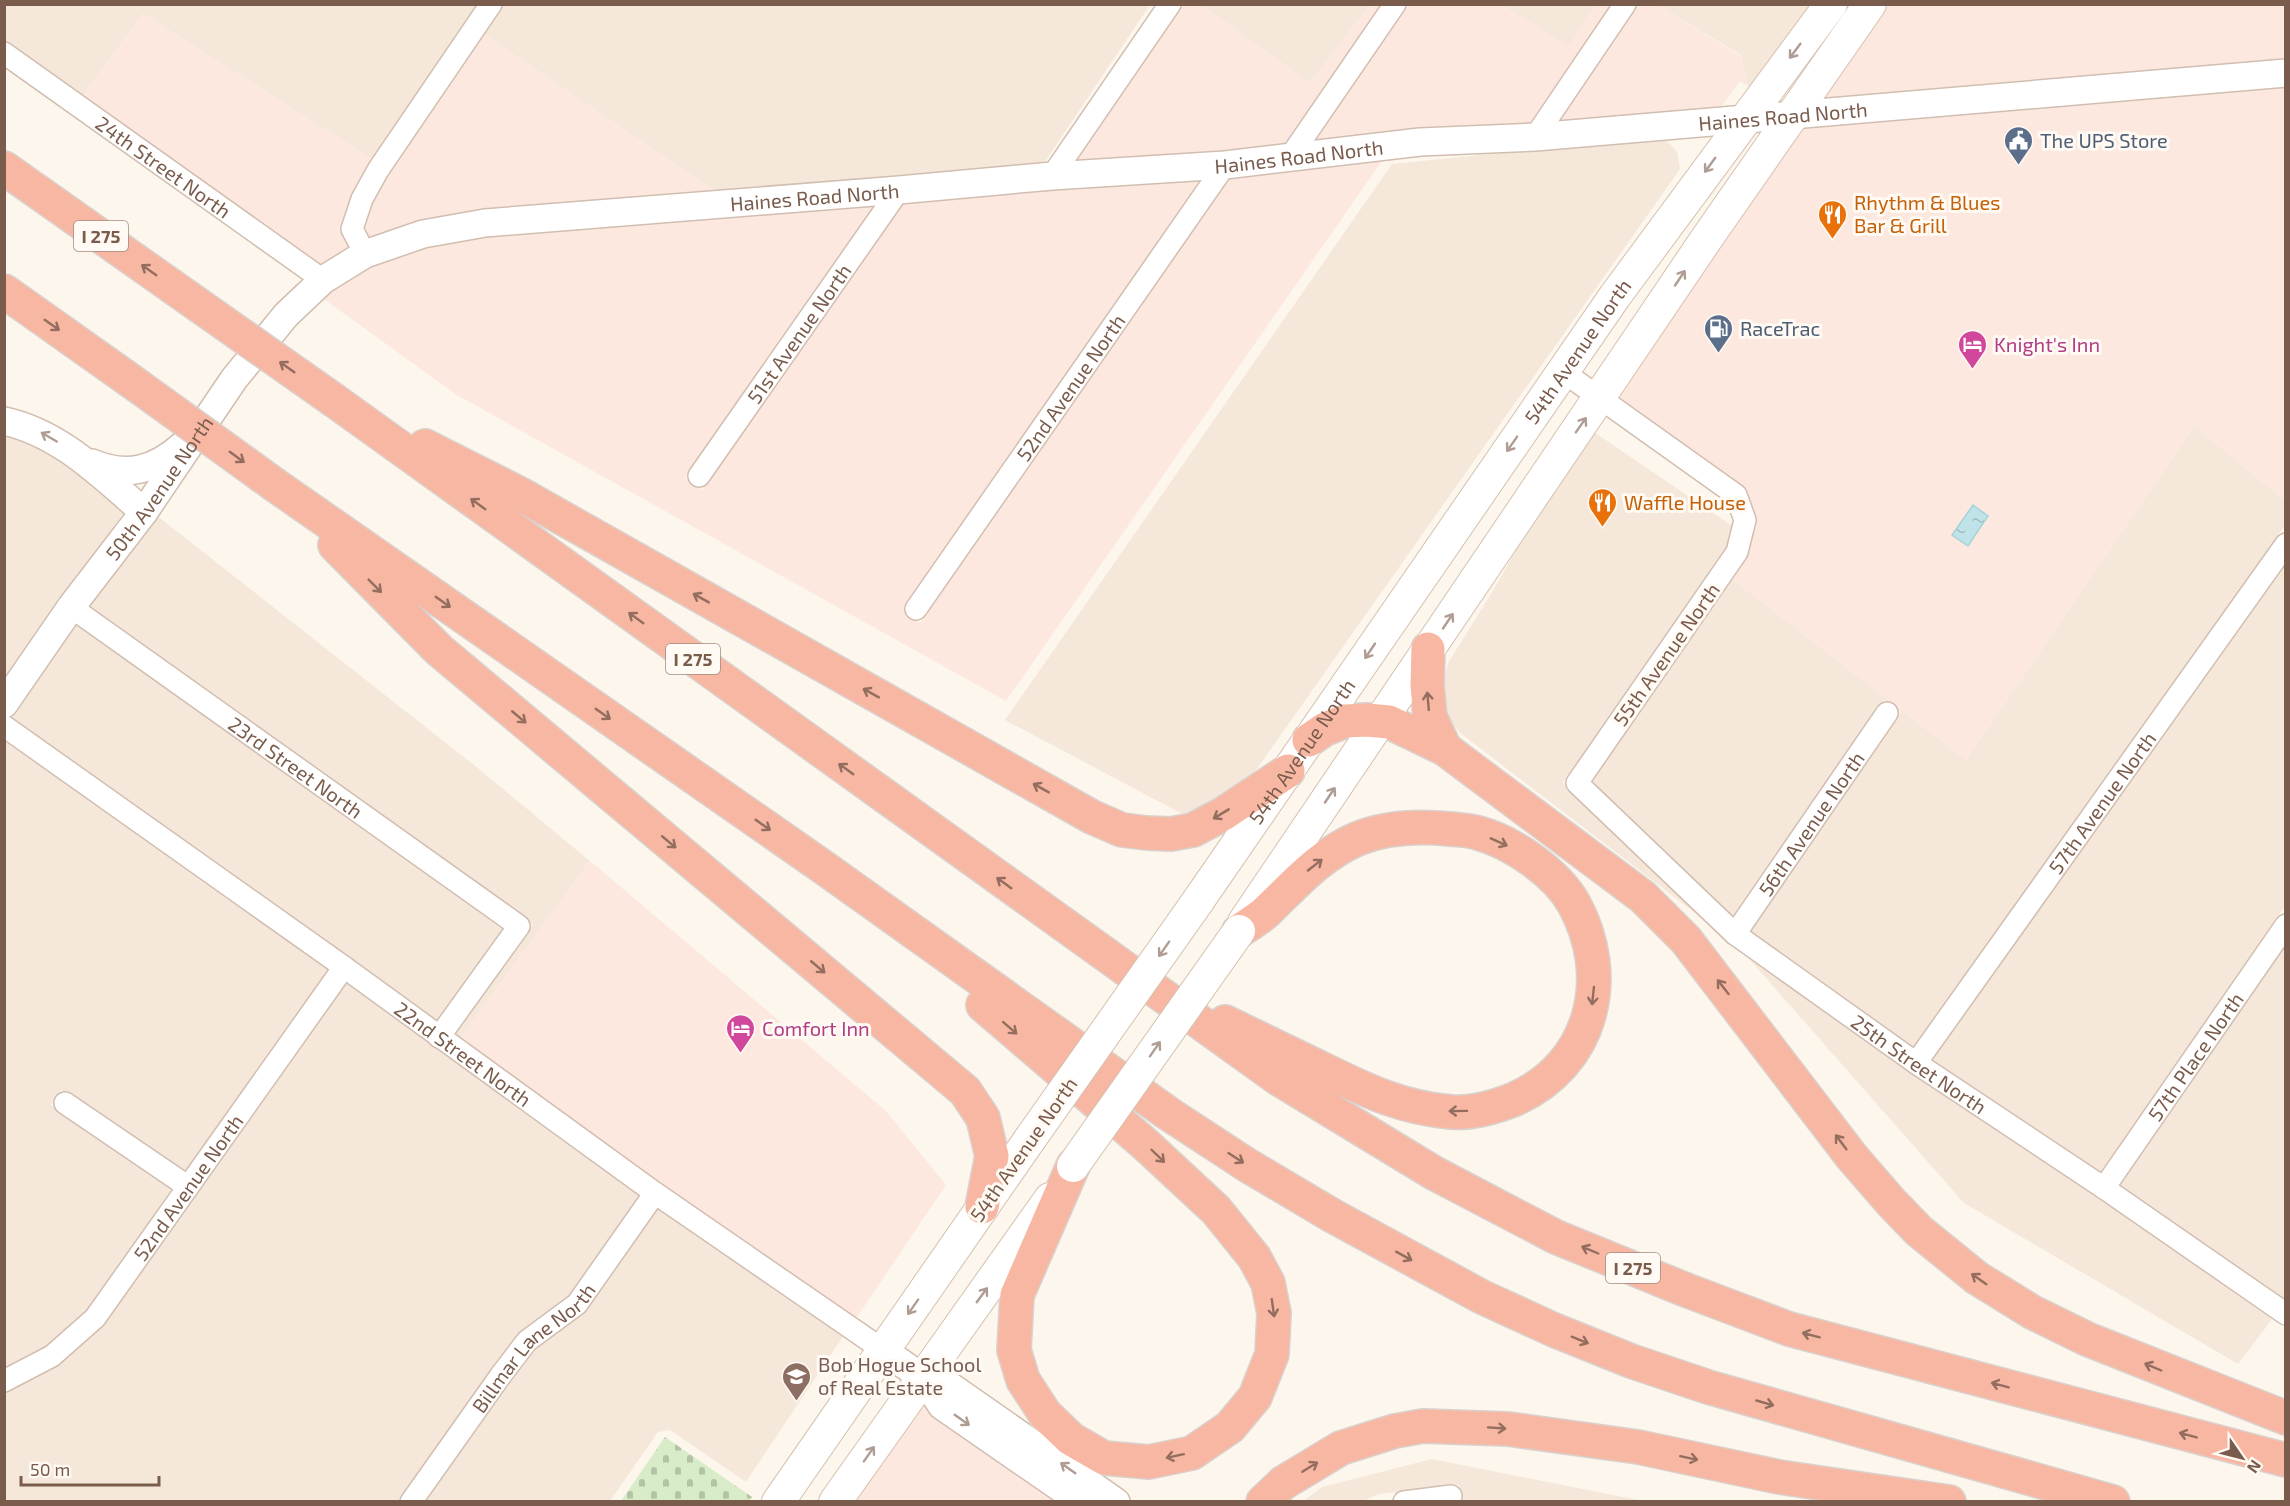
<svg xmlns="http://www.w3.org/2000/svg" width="2290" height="1506" font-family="'Exo 2',sans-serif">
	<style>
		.residential { fill: #f5e8da }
		.commercial { fill: #fde8e0 }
		.cemetery { fill: url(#cemetery-stones) }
		.water { fill: url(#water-ripples); stroke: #a5d3da; stroke-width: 1.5 }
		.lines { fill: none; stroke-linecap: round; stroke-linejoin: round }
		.minor-casing { stroke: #d1beb0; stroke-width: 24 }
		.tertiary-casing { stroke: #d1beb0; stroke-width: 30 }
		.secondary-casing { stroke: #d6c0b0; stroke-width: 34 }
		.motorway-casing { stroke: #dad1cd; stroke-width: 36 }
		.minor { stroke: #fff; stroke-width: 21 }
		.tertiary { stroke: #fff; stroke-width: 27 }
		.secondary { stroke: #fff; stroke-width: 32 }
		.motorway { stroke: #f7b7a3; stroke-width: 33 }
		.secondary-bridge-casing { stroke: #d6c0b0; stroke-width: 34; stroke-linecap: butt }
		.motorway-bridge-casing { stroke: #dad1cd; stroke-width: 36; stroke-linecap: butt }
		.secondary-bridge { stroke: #fff; stroke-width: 32 }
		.motorway-bridge { stroke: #f7b7a3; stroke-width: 33 }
		.oneway { stroke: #af9d94 }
		.oneway2 { stroke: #936e5e }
		.labels { text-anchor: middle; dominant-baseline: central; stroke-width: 6; stroke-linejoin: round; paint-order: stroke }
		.shield { fill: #fffaf3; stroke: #a28b7f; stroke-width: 1.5 }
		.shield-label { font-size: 18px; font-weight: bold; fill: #7a5c4d }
		.street-label { font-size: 20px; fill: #7a5c4d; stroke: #fffaf3 }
		.service-label { font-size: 20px; fill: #4e5e75; stroke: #fffaf3; text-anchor: start }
		.food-label { font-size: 20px; fill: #c56008; stroke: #fffaf3; text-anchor: start }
		.hotel-label { font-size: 20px; fill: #b23c85; stroke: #fffaf3; text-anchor: start }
		.education-label { font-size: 20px; fill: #785e54; stroke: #fffaf3; text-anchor: start }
	</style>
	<defs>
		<pattern id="cemetery-stones" width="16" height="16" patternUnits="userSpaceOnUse" patternTransform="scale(1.5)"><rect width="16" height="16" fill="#d8ecc9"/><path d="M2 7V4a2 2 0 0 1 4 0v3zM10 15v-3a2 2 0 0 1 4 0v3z" fill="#b4c2a5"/></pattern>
		<pattern id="water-ripples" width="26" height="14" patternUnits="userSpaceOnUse" patternTransform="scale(1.5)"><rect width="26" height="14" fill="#bfe3e8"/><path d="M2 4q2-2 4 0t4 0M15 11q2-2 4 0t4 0" fill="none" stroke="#a0bbbe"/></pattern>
	</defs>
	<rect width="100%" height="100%" fill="#fdf6ec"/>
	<!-- residential -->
	<g class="residential">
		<polygon points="504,4 1150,5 1042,166 901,180 895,177 892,181 720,194 483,34"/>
		<polygon points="5,5 478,5 372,159 143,14 82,97 5,41"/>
		<polygon points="1201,5 1370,5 1310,83"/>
		<polygon points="1501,5 1595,5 1569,47"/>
		<polygon points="1657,5 1817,5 1753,89 1748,86 1741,55"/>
		<polygon points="1659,137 1669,143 1677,152 1680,169 1242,790 1188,817 1005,720 1392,164"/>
		<polygon points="2194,426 2285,500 2285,525 1912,1049 1749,933 1901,712 1884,700 1732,919 1590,783 1731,578 1966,760"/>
		<polygon points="5,430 20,434 133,499 5,685"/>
		<polygon points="1591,430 1732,526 1727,547 1563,783 1712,926 1459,732 1446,715 1442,690 1448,663 1491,594 1557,479"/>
		<polygon points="151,511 479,769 590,861 459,1040 453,1036 533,924 85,605"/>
		<polygon points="2285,563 2285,906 2101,1174 1930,1061"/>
		<polygon points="75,621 505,927 436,1023 8,718"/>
		<polygon points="5,738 330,968 184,1173 61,1090 51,1105 172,1188 87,1311 46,1348 5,1369"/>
		<polygon points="2285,944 2285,1296 2282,1301 2119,1186"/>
		<polygon points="1743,952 2099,1196 2273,1318 2238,1364 1964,1203"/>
		<polygon points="347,981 641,1194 569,1297 519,1335 492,1369 398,1501 5,1502 5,1392 58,1365 103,1326"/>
		<polygon points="659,1206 844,1335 746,1482 670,1430 658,1432 610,1501 424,1502 535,1349 586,1310"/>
		<polygon points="1432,1459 1643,1501 1463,1501 1459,1485 1379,1494 1363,1501 1302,1502 1322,1487"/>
	</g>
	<!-- commercial -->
	<g class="commercial">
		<polygon points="1183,5 1201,5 1310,83 1370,5 1382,5 1283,147 1227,155 1222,152 1219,156 1072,164"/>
		<polygon points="1408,5 1501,5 1569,46 1595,5 1612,5 1529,128 1311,144"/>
		<polygon points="1638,5 1657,5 1741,56 1748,86 1740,81 1718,111 1556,125"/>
		<polygon points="1883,5 2285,5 2285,63 1812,104"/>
		<polygon points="143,14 372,159 353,194 352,249 321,267 82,97"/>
		<polygon points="483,34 720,194 370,241 364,229 372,204 387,175"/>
		<polygon points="2285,83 2285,500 2194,426 1966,760 1731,578 1753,529 1757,528 1755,521 1757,515 1614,396 1797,126"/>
		<polygon points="1384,158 1006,701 457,395 321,297 370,263 427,244 488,232 877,202 685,478 702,490 905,200 1204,177 903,610 920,623 1232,175"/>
		<polygon points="590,861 886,1111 946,1185 855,1320 661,1185 459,1040"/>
		<polygon points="923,1395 1064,1502 848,1502"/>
	</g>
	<!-- cemetery -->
	<polygon class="cemetery" points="665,1437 752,1497 749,1501 621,1501"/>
	<!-- water -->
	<polygon class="water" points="1973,505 1988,516 1968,546 1952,535"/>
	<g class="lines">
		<defs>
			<g id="minor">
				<path id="s1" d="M4 53 323 280"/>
				<polyline points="1535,137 1625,4"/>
				<polyline points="1290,157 1395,4"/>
				<polyline points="1052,176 1170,4"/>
				<polyline points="365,254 352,229 362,199 378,170 491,4"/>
				<path id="s2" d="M1562 371 1736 495 1745 520 1737 552 1577 783 1735 934 1916 1063 2104 1188 2286 1314"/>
				<path id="s3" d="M699 476 899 190"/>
				<path id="s4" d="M71 607 519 926 439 1037"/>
				<path id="s5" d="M916 609 1225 165"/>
				<path id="s6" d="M4 726 344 967 655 1193 883 1350"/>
				<path id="s7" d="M1735 934 1887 713"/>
				<path id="s8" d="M1916 1063 2286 544"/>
				<polyline points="65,1103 187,1186"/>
				<path id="s9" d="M2104 1188 2286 925"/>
				<path id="s10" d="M4 1381 52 1356 95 1318 344 967"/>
				<path id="s11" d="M411 1502 501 1375 527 1341 577 1304 655 1193"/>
				<polyline points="1404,1502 1451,1496"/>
			</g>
			<g id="tertiary">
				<path d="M4 421C60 433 102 476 144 512"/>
				<path d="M92 463C127 478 155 470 183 445"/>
				<path id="s12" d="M4 704 71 607 144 512 234 379 286 315 323 280 365 254 423 234 485 223 899 190 1052 176 1225 165 1420 142 1535 137 2286 73"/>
				<polyline points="883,1350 923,1378 950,1386 1116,1502"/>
				<polyline points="923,1378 942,1406 1081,1502"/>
			</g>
			<g id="secondary">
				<path id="s13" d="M1198 901 1615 296 1831 4"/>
				<polyline points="1244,922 1707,238 1870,4"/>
				<polyline points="778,1502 1030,1139"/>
				<polyline points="835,1502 1050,1199"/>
			</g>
			<g id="motorway">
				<polyline points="4,168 197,304"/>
				<polyline points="4,291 138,386"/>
				<polyline points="335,401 1279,1079 1434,1173 1556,1237 1686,1290 1789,1329 2286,1460"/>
				<polyline points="425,446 520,494 1092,817 1122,830 1147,833 1171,834 1193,830 1223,814 1288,771"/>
				<polyline points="275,485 823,867 1169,1114 1247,1165 1333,1216 1482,1297 1554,1330 1631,1361 1708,1387 2113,1502"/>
				<polyline points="335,545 439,650 965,1091 983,1118 992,1156 982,1207"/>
				<polyline points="1428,649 1427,685 1430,717 1445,749"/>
				<polyline points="1309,740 1325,729 1345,721 1367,720 1389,722 1445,749 1643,897 1686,940 1852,1157 1891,1202 1919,1231 1977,1278 2032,1312 2087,1339 2286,1418"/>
				<polyline points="983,1005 1145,1144 1216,1210 1254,1257 1268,1283 1274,1313 1272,1354 1255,1397 1230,1427 1192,1453 1149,1462 1104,1458 1071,1439 1045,1414 1023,1380 1014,1350 1017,1295 1073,1166"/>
				<path d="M1225 1022C1256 1037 1287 1052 1318 1067 1363 1089 1400 1108 1451 1112 1473 1114 1495 1107 1515 1099 1593 1064 1614 977 1574 904 1557 873 1512 842 1478 833 1469 830 1459 830 1450 829 1420 826 1386 827 1357 839 1320 855 1294 885 1266 912 1258 919 1248 925 1239 931"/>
				<polyline points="1263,1502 1283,1483 1341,1448 1395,1431 1423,1426 1508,1429 1638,1447 1779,1477 1949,1502"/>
			</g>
		</defs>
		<!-- minor casing -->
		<use href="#minor" class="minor-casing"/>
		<!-- tertiary casing -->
		<use href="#tertiary" class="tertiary-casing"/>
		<!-- secondary casing -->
		<use href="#secondary" class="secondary-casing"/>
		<!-- motorway casing -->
		<use href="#motorway" class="motorway-casing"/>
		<!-- minor -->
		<use href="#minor" class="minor"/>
		<!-- tertiary -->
		<use href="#tertiary" class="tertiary"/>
		<!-- secondary -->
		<use href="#secondary" class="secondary"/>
		<!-- motorway -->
		<use href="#motorway" class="motorway"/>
		<defs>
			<g id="secondary-bridge">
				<polyline points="1030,1139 1198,901"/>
				<polyline points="1073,1166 1239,931"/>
			</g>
			<g id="motorway-bridge">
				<polyline points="197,304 335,401"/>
				<polyline points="138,386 275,485"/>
			</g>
		</defs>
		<!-- secondary-bridge casing -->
		<use href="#secondary-bridge" class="secondary-bridge-casing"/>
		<!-- motorway-bridge casing -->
		<use href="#motorway-bridge" class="motorway-bridge-casing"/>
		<!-- secondary-bridge -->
		<use href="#secondary-bridge" class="secondary-bridge"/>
		<!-- motorway-bridge -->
		<use href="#motorway-bridge" class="motorway-bridge"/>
	</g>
	<!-- one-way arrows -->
	<defs><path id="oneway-shaft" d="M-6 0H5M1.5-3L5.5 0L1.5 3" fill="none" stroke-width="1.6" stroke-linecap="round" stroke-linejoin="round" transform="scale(1.5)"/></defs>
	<g class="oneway">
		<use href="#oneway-shaft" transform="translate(1795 51) rotate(127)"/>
		<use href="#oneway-shaft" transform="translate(1710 165) rotate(126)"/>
		<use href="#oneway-shaft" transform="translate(1680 278) rotate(-56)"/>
		<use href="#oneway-shaft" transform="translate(1581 425) rotate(-55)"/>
		<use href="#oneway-shaft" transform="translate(49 437) rotate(-150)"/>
		<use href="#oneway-shaft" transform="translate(1512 444) rotate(125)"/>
		<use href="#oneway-shaft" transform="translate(1448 621) rotate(-56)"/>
		<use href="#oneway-shaft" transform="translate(1370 651) rotate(124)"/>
		<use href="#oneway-shaft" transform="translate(1330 795) rotate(-56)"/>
		<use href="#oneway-shaft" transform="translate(1164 949) rotate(125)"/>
		<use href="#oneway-shaft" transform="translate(1155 1049) rotate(-55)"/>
		<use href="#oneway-shaft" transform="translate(982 1295) rotate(-54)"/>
		<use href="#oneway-shaft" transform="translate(913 1307) rotate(125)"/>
		<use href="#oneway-shaft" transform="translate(962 1420) rotate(35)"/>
		<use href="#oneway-shaft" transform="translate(869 1454) rotate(-55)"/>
		<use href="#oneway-shaft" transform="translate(1068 1468) rotate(-145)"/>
	</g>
	<g class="oneway2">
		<use href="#oneway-shaft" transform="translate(149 270) rotate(-145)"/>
		<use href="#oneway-shaft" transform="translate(52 325) rotate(35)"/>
		<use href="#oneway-shaft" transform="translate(287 367) rotate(-145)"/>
		<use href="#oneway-shaft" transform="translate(237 457) rotate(36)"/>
		<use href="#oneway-shaft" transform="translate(478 504) rotate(-144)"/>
		<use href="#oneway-shaft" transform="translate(375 586) rotate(45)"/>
		<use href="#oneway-shaft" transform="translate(701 598) rotate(-151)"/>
		<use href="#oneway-shaft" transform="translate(443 602) rotate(35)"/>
		<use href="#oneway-shaft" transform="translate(636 618) rotate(-144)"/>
		<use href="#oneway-shaft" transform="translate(871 693) rotate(-151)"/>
		<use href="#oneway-shaft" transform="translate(1428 701) rotate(-95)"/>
		<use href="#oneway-shaft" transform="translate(603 714) rotate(35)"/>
		<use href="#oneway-shaft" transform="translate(519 717) rotate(40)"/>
		<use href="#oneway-shaft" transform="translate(846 769) rotate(-144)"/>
		<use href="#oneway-shaft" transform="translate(1041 788) rotate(-151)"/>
		<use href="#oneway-shaft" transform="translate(1221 814) rotate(149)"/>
		<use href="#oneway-shaft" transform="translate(763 825) rotate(35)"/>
		<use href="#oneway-shaft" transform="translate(669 842) rotate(40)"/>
		<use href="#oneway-shaft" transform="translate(1499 842) rotate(24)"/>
		<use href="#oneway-shaft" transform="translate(1315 865) rotate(-38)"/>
		<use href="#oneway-shaft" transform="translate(1004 883) rotate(-144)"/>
		<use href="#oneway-shaft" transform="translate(818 967) rotate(40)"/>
		<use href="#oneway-shaft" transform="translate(1723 987) rotate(-128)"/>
		<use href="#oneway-shaft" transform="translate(1593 996) rotate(96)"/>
		<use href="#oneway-shaft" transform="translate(1010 1028) rotate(41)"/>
		<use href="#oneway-shaft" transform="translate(1458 1111) rotate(179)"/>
		<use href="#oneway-shaft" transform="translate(1841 1142) rotate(-127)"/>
		<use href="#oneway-shaft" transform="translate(1158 1156) rotate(44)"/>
		<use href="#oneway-shaft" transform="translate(1236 1158) rotate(33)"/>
		<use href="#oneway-shaft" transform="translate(1590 1250) rotate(-157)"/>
		<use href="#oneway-shaft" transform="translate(1404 1256) rotate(29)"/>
		<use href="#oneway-shaft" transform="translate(1979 1279) rotate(-145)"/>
		<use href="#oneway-shaft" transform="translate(1273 1308) rotate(82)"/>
		<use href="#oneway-shaft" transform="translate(1811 1335) rotate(-165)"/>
		<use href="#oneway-shaft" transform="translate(1580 1340) rotate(22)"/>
		<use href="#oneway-shaft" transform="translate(2153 1367) rotate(-157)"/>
		<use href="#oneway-shaft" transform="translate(2000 1385) rotate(-165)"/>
		<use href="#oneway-shaft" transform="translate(1765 1403) rotate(16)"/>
		<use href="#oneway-shaft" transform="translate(1497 1428) rotate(4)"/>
		<use href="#oneway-shaft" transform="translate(2188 1435) rotate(-165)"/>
		<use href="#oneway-shaft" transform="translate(1175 1456) rotate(168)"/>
		<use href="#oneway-shaft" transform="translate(1689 1458) rotate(12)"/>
		<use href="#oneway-shaft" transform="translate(1310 1467) rotate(-32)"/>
	</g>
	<!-- icons -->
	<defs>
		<symbol id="civic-pin" viewBox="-11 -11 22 30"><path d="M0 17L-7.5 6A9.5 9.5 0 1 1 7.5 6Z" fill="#5c6f8a" stroke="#fffaf3"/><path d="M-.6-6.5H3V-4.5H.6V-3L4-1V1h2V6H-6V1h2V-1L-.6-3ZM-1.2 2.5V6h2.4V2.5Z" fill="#fff"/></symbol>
		<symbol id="restaurant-pin" viewBox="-11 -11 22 30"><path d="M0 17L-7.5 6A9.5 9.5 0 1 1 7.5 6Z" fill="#e8710a" stroke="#fffaf3"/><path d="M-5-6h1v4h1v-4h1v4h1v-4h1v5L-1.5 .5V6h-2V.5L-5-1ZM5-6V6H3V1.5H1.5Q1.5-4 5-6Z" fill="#fff"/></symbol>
		<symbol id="fuel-pin" viewBox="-11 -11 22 30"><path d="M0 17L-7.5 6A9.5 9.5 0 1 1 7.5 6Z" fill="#5c6f8a" stroke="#fffaf3"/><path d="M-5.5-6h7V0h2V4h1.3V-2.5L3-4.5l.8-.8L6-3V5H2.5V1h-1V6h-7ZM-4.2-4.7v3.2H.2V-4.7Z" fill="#fff"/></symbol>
		<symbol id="hotel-pin" viewBox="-11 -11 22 30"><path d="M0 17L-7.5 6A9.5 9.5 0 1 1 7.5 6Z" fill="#d1479c" stroke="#fffaf3"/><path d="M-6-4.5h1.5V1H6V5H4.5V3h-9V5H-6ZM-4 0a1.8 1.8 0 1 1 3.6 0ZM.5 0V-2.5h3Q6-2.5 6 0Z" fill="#fff"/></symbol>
		<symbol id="school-pin" viewBox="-11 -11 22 30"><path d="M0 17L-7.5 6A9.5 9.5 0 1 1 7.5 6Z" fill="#8d6e63" stroke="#fffaf3"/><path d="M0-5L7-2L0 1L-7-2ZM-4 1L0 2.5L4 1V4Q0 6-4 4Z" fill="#fff"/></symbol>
	</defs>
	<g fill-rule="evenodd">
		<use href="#civic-pin" x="2002" y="124" width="33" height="45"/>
		<use href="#restaurant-pin" x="1816" y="198" width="33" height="45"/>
		<use href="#fuel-pin" x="1702" y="312" width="33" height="45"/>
		<use href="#hotel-pin" x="1956" y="328" width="33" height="45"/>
		<use href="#restaurant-pin" x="1586" y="486" width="33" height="45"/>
		<use href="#hotel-pin" x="724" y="1012" width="33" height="45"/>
		<use href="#school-pin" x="780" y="1360" width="33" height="45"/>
	</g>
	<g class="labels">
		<!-- shield labels -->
		<g class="shield">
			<rect x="74" y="221" width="54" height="30" rx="4.5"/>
			<rect x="666" y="644" width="54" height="30" rx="4.5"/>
			<rect x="1606" y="1253" width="54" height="30" rx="4.5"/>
		</g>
		<g class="shield-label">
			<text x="101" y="236">I 275</text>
			<text x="693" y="659">I 275</text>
			<text x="1633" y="1268">I 275</text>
		</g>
		<!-- street labels -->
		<g class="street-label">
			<text stroke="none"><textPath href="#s12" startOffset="2008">Haines Road North</textPath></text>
			<text stroke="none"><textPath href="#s12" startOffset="1522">Haines Road North</textPath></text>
			<text stroke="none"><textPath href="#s1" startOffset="196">24th Street North</textPath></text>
			<text stroke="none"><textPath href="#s12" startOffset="1036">Haines Road North</textPath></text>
			<text stroke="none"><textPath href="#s3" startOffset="174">51st Avenue North</textPath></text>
			<text stroke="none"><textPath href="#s13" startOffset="668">54th Avenue North</textPath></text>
			<text stroke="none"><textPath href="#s5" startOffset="270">52nd Avenue North</textPath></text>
			<text stroke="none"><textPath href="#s12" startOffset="266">50th Avenue North</textPath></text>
			<text transform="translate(1666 654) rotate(-55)">55th Avenue North</text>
			<text stroke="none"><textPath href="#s13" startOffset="182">54th Avenue North</textPath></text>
			<text stroke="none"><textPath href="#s4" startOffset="276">23rd Street North</textPath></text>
			<text stroke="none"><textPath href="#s8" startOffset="320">57th Avenue North</textPath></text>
			<text stroke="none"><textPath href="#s7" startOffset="134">56th Avenue North</textPath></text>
			<text stroke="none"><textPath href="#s6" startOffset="564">22nd Street North</textPath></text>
			<text stroke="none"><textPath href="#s9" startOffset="160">57th Place North</textPath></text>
			<text stroke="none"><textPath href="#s2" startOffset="998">25th Street North</textPath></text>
			<text transform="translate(1023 1149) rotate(-55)">54th Avenue North</text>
			<text stroke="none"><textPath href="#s10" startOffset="272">52nd Avenue North</textPath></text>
			<text stroke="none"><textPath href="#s11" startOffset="198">Billmar Lane North</textPath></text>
		</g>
		<!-- service labels -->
		<g class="service-label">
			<text x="2040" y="140">The UPS Store</text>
			<text x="1740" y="328">RaceTrac</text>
		</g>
		<!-- food labels -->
		<g class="food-label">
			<text x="1854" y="202">Rhythm &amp; Blues<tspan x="1854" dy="23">Bar &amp; Grill</tspan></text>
			<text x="1624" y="502">Waffle House</text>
		</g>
		<!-- hotel labels -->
		<g class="hotel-label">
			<text x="1994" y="344">Knight's Inn</text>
			<text x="762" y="1028">Comfort Inn</text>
		</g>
		<!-- education labels -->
		<g class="education-label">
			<text x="818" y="1364">Bob Hogue School<tspan x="818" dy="23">of Real Estate</tspan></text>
		</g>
	</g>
	<!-- border -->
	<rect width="2290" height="1506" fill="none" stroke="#7a5c4d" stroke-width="12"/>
	<!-- north arrow -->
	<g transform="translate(2242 1458) rotate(125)" stroke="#fffaf3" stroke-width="4.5" paint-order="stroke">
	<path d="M0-4.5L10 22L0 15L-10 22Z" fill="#7a5c4d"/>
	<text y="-9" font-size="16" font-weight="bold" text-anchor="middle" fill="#7a5c4d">N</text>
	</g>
	<!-- scale -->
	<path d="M21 1476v9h138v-9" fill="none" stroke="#7a5c4d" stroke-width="3"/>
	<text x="30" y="1476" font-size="18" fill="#7a5c4d" stroke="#fffaf3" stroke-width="4.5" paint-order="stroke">50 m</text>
</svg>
